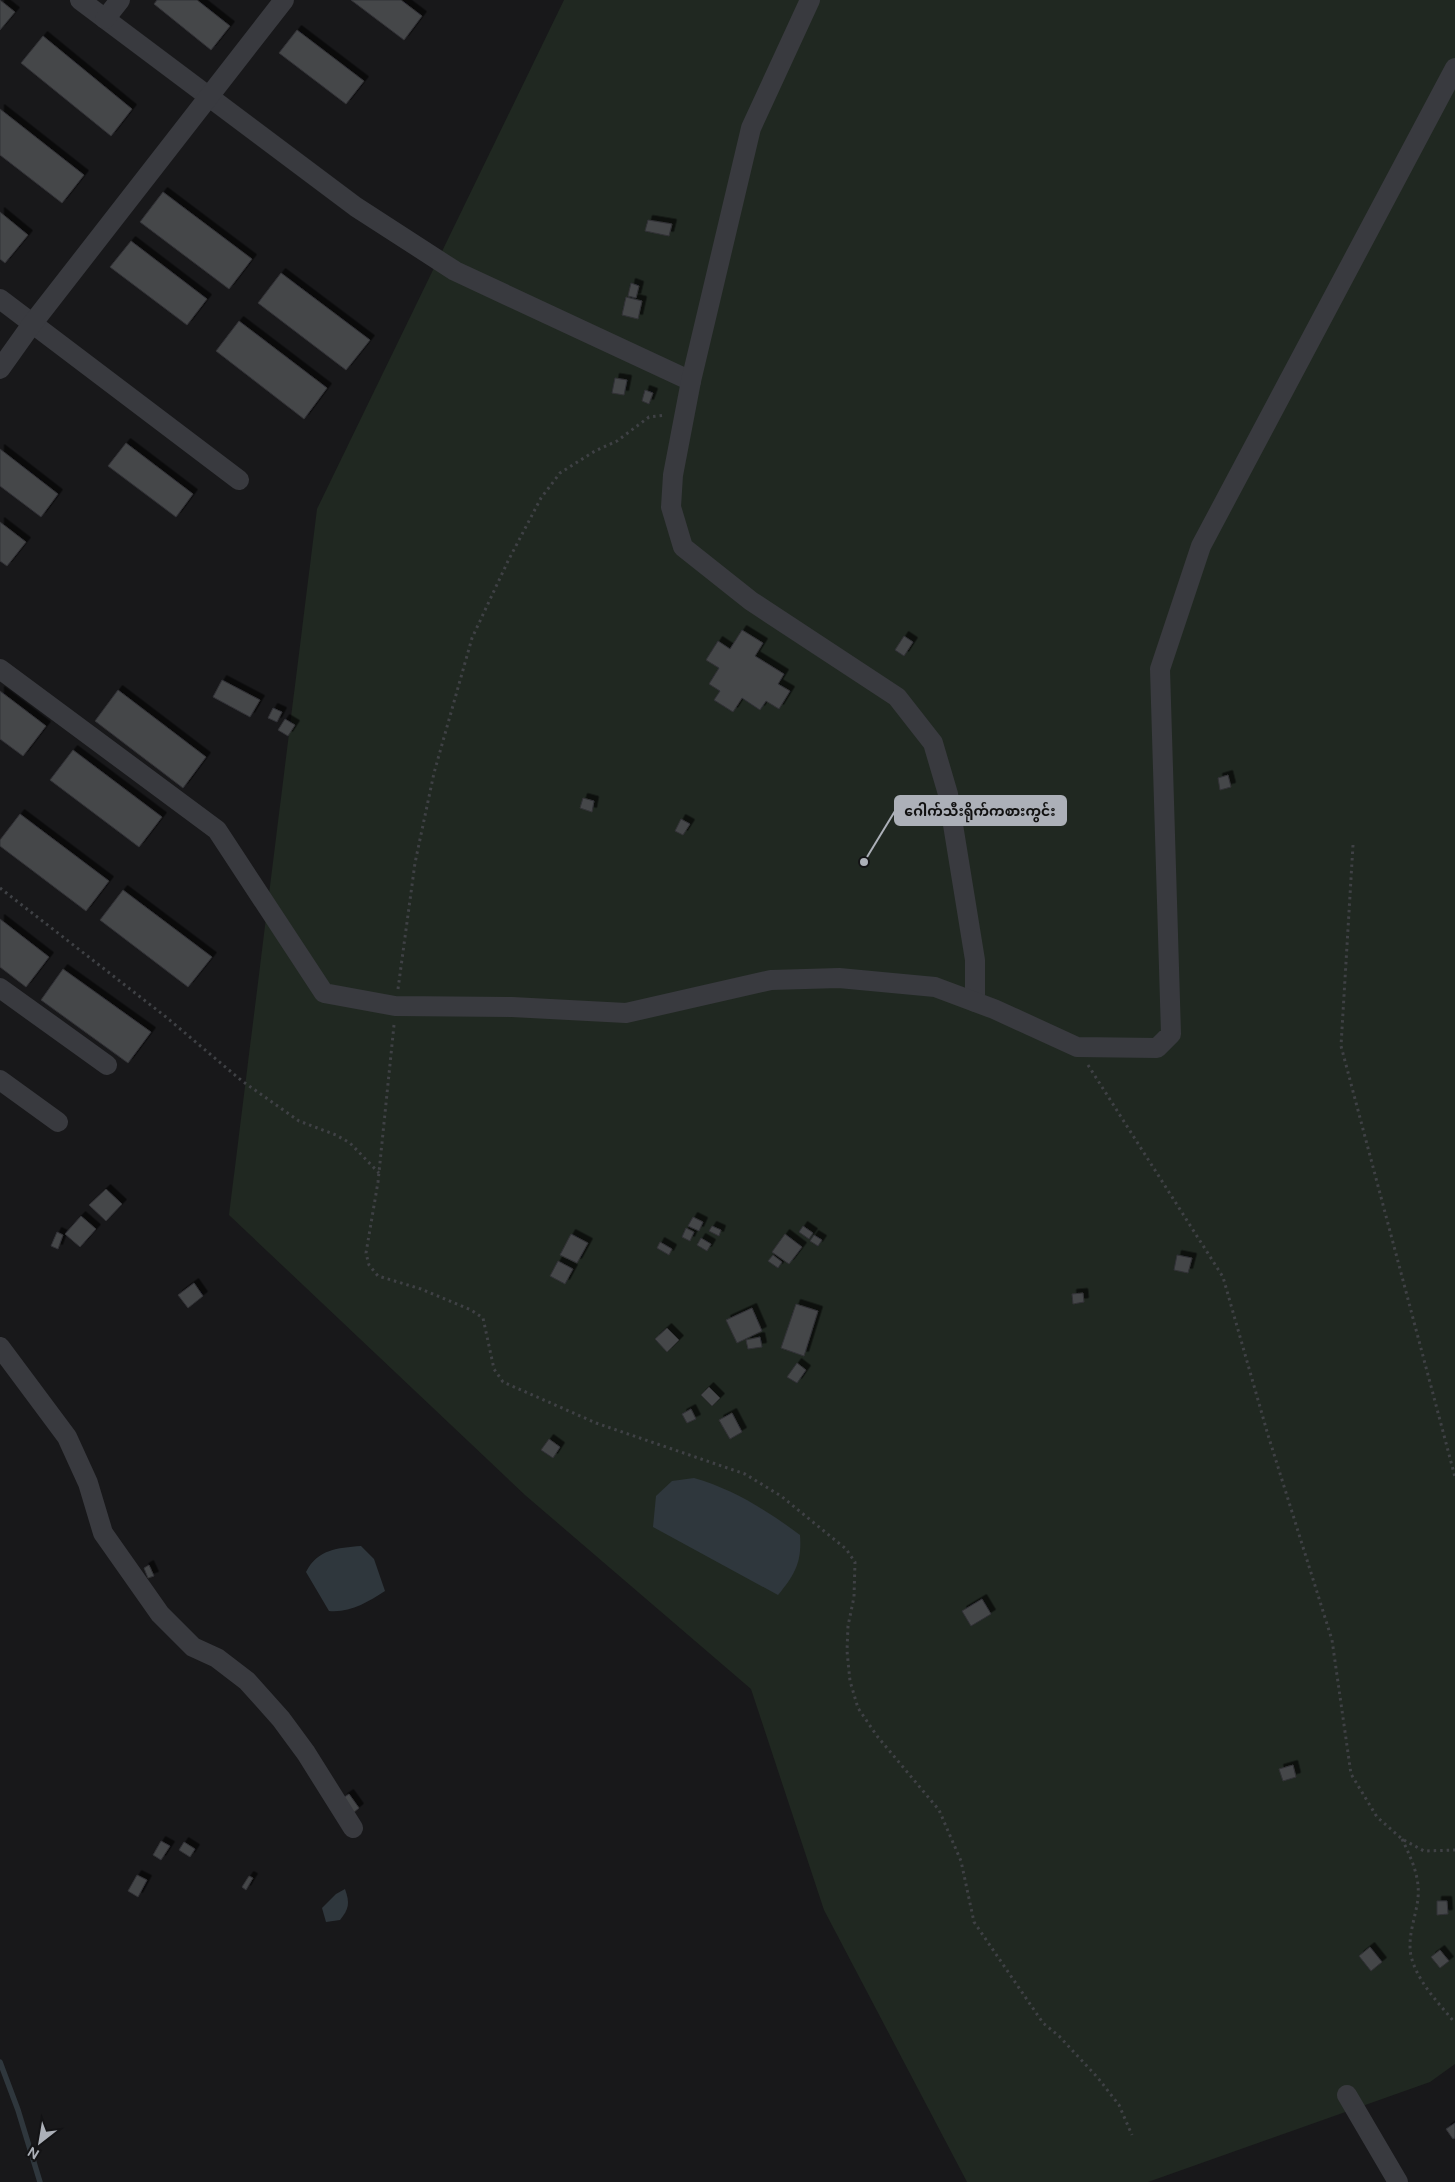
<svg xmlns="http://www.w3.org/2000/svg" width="1455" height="2182" font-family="'DM Sans','Noto Sans Myanmar',sans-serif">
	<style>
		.green { fill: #202821 }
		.water { fill: #2f373d }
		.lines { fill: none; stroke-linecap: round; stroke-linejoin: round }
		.stream { stroke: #2f373d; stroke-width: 5.5 }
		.building { fill: #45464a; stroke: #323236; filter: url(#shadow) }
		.path { stroke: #3f4145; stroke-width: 3; stroke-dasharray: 2.5 4; stroke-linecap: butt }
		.minor { stroke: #393a3f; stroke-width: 20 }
		.leader { fill: none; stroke: #acb0b8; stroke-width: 2 }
		.callout-dot { fill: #acb0b8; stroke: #131315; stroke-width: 2 }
		.callout { fill: #acb0b8; stroke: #acb0b8; stroke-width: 2 }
		.callout-label { font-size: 14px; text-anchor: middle; font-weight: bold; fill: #111 }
	</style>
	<defs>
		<filter id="shadow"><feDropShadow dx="4.5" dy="-4.5" stdDeviation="0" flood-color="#0009"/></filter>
	</defs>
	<rect width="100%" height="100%" fill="#18181a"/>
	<!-- green -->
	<polygon class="green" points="564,0 1455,0 1455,2064 1430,2082 1148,2182 967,2182 824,1910 751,1689 525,1495 229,1215 317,509"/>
	<!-- water -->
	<g class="water">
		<path d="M694 1478C733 1489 768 1511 800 1535 802 1562 795 1574 778 1595L653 1527 656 1496 672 1481Z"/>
		<path d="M361 1546 374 1559 385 1591C368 1602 350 1613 329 1611L306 1572C318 1549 337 1548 361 1546Z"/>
		<path d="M345 1889C350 1903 349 1909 340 1920L326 1922 322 1908 336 1894Z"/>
	</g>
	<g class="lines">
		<!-- stream -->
		<polyline class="stream" points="0,2062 18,2110 40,2182"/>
	</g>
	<!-- building -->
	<g class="building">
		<polygon points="0,0 15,12 0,30"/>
		<polygon points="157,0 197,0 230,26 211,50 154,4"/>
		<polygon points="351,0 401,0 422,16 404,40"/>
		<polygon points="297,30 364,81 346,104 279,53"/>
		<polygon points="43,36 132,109 111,136 21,63"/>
		<polygon points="0,109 84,175 62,203 0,155"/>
		<polygon points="163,192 252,259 229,289 140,222"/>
		<polygon points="0,212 28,235 5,263 0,259"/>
		<polygon points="648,220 672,224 669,236 645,231"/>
		<polygon points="131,241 207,299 187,325 110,267"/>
		<polygon points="281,273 370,340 346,370 258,303"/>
		<polygon points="631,283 639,286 636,298 628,296"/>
		<polygon points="626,297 642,301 638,319 622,315"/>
		<polygon points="239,321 327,388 304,419 216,351"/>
		<polygon points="615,378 627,380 624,395 612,393"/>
		<polygon points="645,390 653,393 649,404 642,401"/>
		<polygon points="126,443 193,494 176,517 108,466"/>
		<polygon points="0,449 58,494 41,517 0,486"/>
		<polygon points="0,522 26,542 7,566 0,561"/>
		<polygon points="742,630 763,643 755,656 784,674 778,684 790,691 779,709 766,701 760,710 742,698 733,712 714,700 720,691 709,684 719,668 706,660 718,641 730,649"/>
		<polygon points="904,636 913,642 904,656 895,650"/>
		<polygon points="222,680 260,700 250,717 213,697"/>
		<polygon points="118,690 206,757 183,788 95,721"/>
		<polygon points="0,691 46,726 23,756 0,739"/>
		<polygon points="273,708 282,712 277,722 268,718"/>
		<polygon points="285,719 295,725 288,736 278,730"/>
		<polygon points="73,750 162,817 139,847 50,780"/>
		<polygon points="1228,775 1231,787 1220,790 1218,778"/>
		<polygon points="583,798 594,801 592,812 580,808"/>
		<polygon points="20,814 109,881 86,911 0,846 0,840"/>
		<polygon points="681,819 690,824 683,835 675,831"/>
		<polygon points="123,890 212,957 188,987 100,920"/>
		<polygon points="0,919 49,957 26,987 0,967"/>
		<polygon points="63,969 151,1032 128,1063 41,1000"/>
		<polygon points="106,1189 122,1204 106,1221 89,1205"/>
		<polygon points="81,1216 96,1229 80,1247 65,1234"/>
		<polygon points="693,1217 703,1222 699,1231 688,1226"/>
		<polygon points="712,1226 721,1230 719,1236 709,1231"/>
		<polygon points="803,1226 813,1233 809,1239 799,1232"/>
		<polygon points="686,1228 694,1232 690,1241 682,1237"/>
		<polygon points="57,1232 63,1235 58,1249 51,1246"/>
		<polygon points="571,1234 588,1243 577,1263 560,1255"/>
		<polygon points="785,1234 802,1247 789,1264 772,1252"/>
		<polygon points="814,1235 822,1240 818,1246 810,1241"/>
		<polygon points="701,1238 711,1244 707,1251 697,1245"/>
		<polygon points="660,1242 672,1249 669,1255 657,1248"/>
		<polygon points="773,1255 782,1262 778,1268 768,1261"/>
		<polygon points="1177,1255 1192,1258 1188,1273 1174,1270"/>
		<polygon points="558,1261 573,1269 565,1284 550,1276"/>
		<polygon points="194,1283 203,1296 188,1308 178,1295"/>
		<polygon points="1083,1293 1084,1302 1073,1304 1072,1294"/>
		<polygon points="796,1304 818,1311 804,1356 781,1348"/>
		<polygon points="752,1308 762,1331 737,1343 726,1320"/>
		<polygon points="667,1328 679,1340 667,1352 655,1339"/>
		<polygon points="760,1337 762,1347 748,1349 746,1340"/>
		<polygon points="797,1363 806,1370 797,1383 787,1377"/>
		<polygon points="709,1387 720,1398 712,1406 701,1395"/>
		<polygon points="691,1409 696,1419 687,1423 682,1414"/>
		<polygon points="732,1413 742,1432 730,1439 719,1420"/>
		<polygon points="549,1439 560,1447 553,1458 541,1450"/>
		<polygon points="149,1565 154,1576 148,1578 144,1568"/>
		<polygon points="982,1599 991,1614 971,1626 962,1611"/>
		<polygon points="1293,1765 1296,1777 1283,1781 1279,1769"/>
		<polygon points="349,1794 359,1808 353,1813 343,1798"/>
		<polygon points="161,1841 170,1846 161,1860 153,1855"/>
		<polygon points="184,1842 195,1849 190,1857 179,1850"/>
		<polygon points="137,1875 147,1880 138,1897 128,1891"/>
		<polygon points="249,1876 253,1878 246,1890 242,1887"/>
		<polygon points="1437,1901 1447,1901 1448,1914 1437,1915"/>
		<polygon points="1370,1947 1382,1962 1371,1971 1359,1956"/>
		<polygon points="1440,1950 1449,1961 1440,1968 1431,1957"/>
		<polygon points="1455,2123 1455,2138 1453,2139 1446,2129"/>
	</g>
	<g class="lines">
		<!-- path -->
		<g class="path">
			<polyline points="1353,845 1341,1046 1455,1477"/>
			<polyline points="0,888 166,1017 242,1081 299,1121 336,1135 350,1143 379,1173"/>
			<polyline points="398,989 415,863 434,773 472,638 508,561 541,498 560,473 595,451 617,441 649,417 666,415"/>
			<polyline points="394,1025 378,1182 366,1253 369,1265 378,1276 421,1289 471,1310 483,1318 494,1369 503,1382 596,1423 745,1474 781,1496 846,1549 855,1562 854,1597 848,1626 847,1651 850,1681 858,1708 877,1736 939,1810 961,1861 974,1922 1043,2023 1059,2036 1098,2078 1119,2105 1132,2135"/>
			<polyline points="1088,1065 1223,1277 1268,1435 1332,1640 1351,1774 1377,1817 1402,1839 1424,1851 1455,1850"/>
			<path d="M1402 1839C1411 1858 1420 1876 1418 1898 1416 1917 1407 1936 1411 1956 1418 1983 1438 2002 1455 2023"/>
		</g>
		<!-- minor -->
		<g class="minor">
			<polyline points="80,0 356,207 455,271 691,381"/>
			<polyline points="810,0 751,128 691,381 673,475 671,507 683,547 751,601 897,697 933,743 948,794 975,960 975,1002"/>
			<polyline points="105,19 120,0"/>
			<polyline points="0,299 239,480"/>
			<polyline points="0,369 32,324 284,0"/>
			<polyline points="0,669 217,830 324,993 395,1006 512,1007 626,1013 771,980 839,978 935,987 994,1009 1077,1047 1157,1048 1171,1034 1160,669 1201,546 1455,68"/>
			<polyline points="0,988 107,1065"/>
			<polyline points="0,1080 58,1122"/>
			<polyline points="0,1347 67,1437 88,1483 103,1533 160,1614 193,1647 217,1658 247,1681 281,1719 306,1753 353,1828"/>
			<polyline points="1347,2095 1398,2182"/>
		</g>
	</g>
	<!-- callouts -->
	<path class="leader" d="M864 862L895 811"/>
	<circle class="callout-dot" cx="864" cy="862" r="5"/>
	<rect class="callout" x="895" y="796" width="171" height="29" rx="5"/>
	<g class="callout-label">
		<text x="980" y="816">ဂေါက်သီးရိုက်ကစားကွင်း</text>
	</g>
	<!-- north arrow -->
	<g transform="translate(40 2142) rotate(211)" stroke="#131315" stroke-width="4" paint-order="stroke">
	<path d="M0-4L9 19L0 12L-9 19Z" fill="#acb0b8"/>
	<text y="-8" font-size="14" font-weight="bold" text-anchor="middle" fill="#acb0b8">N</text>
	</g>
</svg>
